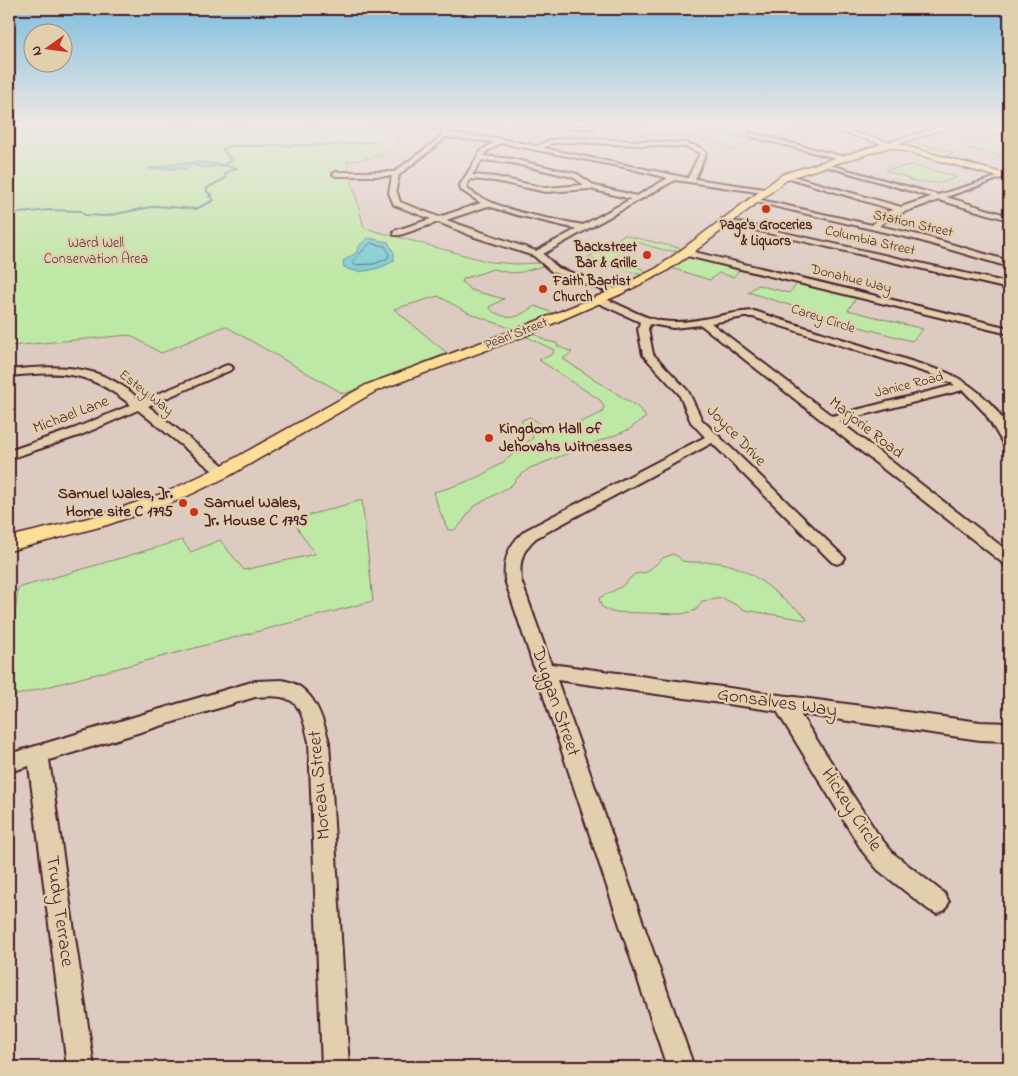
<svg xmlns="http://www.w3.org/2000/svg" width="1018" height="1076" font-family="'Indie Flower',sans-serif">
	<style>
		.green { fill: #bee8a5; stroke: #848468 }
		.water { fill: #7ccdd5; stroke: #688791 }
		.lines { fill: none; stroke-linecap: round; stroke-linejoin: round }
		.shore { stroke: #5e656f; stroke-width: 1 }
		.stream { stroke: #688791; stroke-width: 2 }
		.minor-casing { stroke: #4a1f2b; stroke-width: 4 }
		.major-casing { stroke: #4a1f2b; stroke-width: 3 }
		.minor { fill: #e1cfad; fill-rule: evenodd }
		.major { fill: #fdde96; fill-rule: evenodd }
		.poi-dot { fill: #c8321e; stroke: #e1cfad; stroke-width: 2 }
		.labels { text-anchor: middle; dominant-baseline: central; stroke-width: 5; stroke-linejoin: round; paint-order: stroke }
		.far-street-label { font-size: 14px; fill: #4a1f2b; stroke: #e1cfad }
		.far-poi-label { font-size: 14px; font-weight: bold; fill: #4a1f2b; stroke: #e1cfad }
		.far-park-label { font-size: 14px; fill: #563337; stroke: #e1cfad }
		.street-label { font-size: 16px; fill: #4a1f2b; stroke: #e1cfad }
		.poi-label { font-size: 16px; font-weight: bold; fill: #4a1f2b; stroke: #e1cfad; text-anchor: start }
		.near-street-label { font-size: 19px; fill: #4a1f2b; stroke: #e1cfad }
	</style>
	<rect width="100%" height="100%" fill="#ddcbc2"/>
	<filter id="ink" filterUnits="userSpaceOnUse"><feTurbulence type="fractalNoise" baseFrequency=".02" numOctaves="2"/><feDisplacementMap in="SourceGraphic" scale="10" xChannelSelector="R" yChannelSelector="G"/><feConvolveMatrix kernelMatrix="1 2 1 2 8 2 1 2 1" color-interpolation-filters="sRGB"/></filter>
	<g filter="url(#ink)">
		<!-- green -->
		<g class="green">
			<path d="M9 126H370L393 135 399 141C391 157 362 159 347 162L364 228 490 262 516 264 539 263 542 266 522 272 510 273 493 269 463 279 462 282 471 290 504 299 489 307C492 311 493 312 498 314 516 322 520 314 535 306L555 314 515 330 469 313 438 296 394 309 447 353 344 394 225 326 161 353 130 335 9 346Z"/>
			<path d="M624 126H788L809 131 778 137 750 131 734 135 754 140 733 150 721 147 725 144C695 135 663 135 631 134Z"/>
			<polygon points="1009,127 1009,158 964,147 970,142 1003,134 997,132"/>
			<polygon points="910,141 954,153 940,157 900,145"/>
			<polygon points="913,165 957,177 941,183 912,181 904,176 892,173 886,170"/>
			<path d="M624 235 683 249C671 255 649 245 637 242L611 260 643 269 646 272 642 275 587 258Z"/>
			<polygon points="691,256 740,269 733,277 719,273 710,280 671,268"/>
			<polygon points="798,283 857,297 848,310 923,329 912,341 856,326 748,292 758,285 789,293"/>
			<path d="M532 332 546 341 557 343V346L572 352 563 359 639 408 646 417 628 430 530 468 518 477 512 485 473 507 461 524 454 530H448L438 507 434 492C461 485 479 478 502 463 513 455 522 445 533 438L532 433 522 425V420L530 417C536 421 544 427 550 429 563 433 589 417 602 413L604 407 600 400 539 360 553 354 554 350 525 336Z"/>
			<polygon points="362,500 373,601 9,697 9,671 18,588 182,540 191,552 220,540 244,570 315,554 292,520"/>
			<path d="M673 554 679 557 682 561C693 563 702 562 713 562 743 564 766 584 787 602 794 608 804 612 807 620L745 610 723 598 702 601 696 610 682 614 611 612 601 606 599 598 621 587 635 574 647 572 663 558Z"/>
		</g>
		<!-- water -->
		<g class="water">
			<polygon points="202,162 225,165 205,168 193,165 186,169 148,169 178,163"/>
			<path d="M368 238 388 242 394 253V261C380 269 358 276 344 267L343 261 356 253 360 245Z"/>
		</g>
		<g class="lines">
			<!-- shore -->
			<polygon class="shore" points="371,243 385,246 389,254 388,258 374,264 354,265 353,261"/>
			<!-- stream -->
			<g class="stream">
				<polyline points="223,165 232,161 223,150 229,146 325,145 378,142"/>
				<polyline points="9,214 50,210 81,211 85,215 106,216 156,206 196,209 214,200 209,196 212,195 207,192 207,188 226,178 225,173 237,168 225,166"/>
			</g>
			<defs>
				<g id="minor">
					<path d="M416 126H452L447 133 500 139 537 146 550 140 568 138 686 143 701 148 706 153 695 179 764 189 768 191 764 193 675 180 543 254 558 268 620 290V294L617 295 552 272 534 256 472 236 438 222 400 235H394V231L431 219 394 205 389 193 392 176H336L333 174 336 172H394L437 140 445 129ZM445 137 494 142 482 150 460 185 461 190 481 203 439 217 400 202 396 189 399 175 441 142ZM568 142 686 147 700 153 688 178 543 148 553 143ZM501 143 628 168 668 178 637 196 595 186 577 174 512 159 484 156 486 152ZM482 160 512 163 573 177 584 185 546 188 495 177 472 175ZM470 179 495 181 546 192 590 189 631 199 583 225C546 218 496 211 466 188ZM488 206 517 215 577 229 536 251 446 220Z"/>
					<polygon points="561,126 595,126 592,128 564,128"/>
					<polygon points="751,133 845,157 846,158 843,160 749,136"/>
					<polygon points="822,163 938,195 1004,175 1004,177 946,197 1009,216 1009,220 939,200 892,216 879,226 923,236 1009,261 1009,267 918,240 748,200 752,198 872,225 886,212 894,210 783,176 788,175 901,207 931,197 822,165"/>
					<polygon points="722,219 1009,283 1009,289 725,223 722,223"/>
					<polygon points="686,250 1009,328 1009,334 683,255 682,253"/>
					<path d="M599 297C620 303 639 317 661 321 692 326 723 312 754 311L948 373C974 385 1011 414 1009 446L1004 445 985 413 963 390 839 421 1009 552V566L1004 564 701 325 673 328 650 324 648 329 653 354 688 391 702 420 845 558 842 562 837 564 832 562 712 443 536 538C522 550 519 562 521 580L551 664 980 722 1009 723V741L980 740 800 714 879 836 894 854 945 894 949 902 945 910 937 914 929 910 878 870 863 852 777 711 557 680 694 1067H667L505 580C503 559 509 543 526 530L705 437 691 422 679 394 643 355 638 329 640 322 596 302 594 300ZM744 317H753L940 377 955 385 832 416 711 323Z"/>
					<path d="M227 365 231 366 233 368 231 370 148 406 228 469 230 472 228 475H218L138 410 81 435 9 459V451L73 429 131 405C88 370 62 371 9 376V370C45 366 87 363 119 384 127 388 134 395 141 401Z"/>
					<path d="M282 680C313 685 322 715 329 742L349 1067H322L309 742C300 703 297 693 255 697L49 760 94 1067H67L29 766 9 772V754L255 681Z"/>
				</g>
				<polygon id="major" points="821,126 831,126 889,142 943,126 953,126 898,144 1009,175 1009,180 890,147 789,178 690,255 665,272 621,294 522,337 376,391 229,476 179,500 107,525 9,551 9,537 97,516 167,492 217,468 366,385 512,331 613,290 657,268 783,174 882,144"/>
			</defs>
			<!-- minor casing -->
			<use href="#minor" class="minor-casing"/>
			<!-- major casing -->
			<use href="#major" class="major-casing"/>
			<!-- minor -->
			<use href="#minor" class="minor"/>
			<!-- major -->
			<use href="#major" class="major"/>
		</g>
	</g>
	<!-- sky -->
	<linearGradient id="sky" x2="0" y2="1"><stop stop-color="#7dbee0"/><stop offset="0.45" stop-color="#f0e8e4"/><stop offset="1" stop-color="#f0e8e4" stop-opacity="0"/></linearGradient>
	<rect width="1018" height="277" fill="url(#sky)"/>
	<!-- markers -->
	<g class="poi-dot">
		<circle cx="766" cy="209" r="5"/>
		<circle cx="647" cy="255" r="5"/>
		<circle cx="543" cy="289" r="5"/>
		<circle cx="489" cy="438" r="5"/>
		<circle cx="183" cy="503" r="5"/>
		<circle cx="194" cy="512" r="5"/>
	</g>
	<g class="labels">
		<!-- far-street labels -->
		<g class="far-street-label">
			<text transform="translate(913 224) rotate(13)">Station Street</text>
			<text transform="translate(870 241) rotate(13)">Columbia Street</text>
			<text transform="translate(851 279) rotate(14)">Donahue Way</text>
			<text transform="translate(823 319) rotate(18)">Carey Circle</text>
			<text transform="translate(516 334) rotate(-21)">Pearl Street</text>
			<text transform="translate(909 385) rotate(-14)">Janice Road</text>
			<text transform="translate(146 393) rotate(38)">Estey Way</text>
		</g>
		<!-- far-poi labels -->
		<g class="far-poi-label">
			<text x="766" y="225">Page's Groceries<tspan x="766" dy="16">&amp; Liquors</tspan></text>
			<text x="637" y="247" text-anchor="end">Backstreet<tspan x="637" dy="16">Bar &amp; Grille</tspan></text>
			<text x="553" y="281" text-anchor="start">Faith Baptist<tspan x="553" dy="16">Church</tspan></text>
		</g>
		<!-- far-park labels -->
		<g class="far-park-label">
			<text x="96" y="243">Ward Well<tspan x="96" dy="16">Conservation Area</tspan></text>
		</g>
		<!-- street labels -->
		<g class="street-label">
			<text transform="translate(71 415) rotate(-21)">Michael Lane</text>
			<text transform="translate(866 428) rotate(38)">Marjorie Road</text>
			<text transform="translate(736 436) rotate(46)">Joyce Drive</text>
		</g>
		<!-- poi labels -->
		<g class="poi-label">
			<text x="499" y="429">Kingdom Hall of<tspan x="499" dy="18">Jehovahs Witnesses</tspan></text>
			<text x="173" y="494" text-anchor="end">Samuel Wales, ]r.<tspan x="173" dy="18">Home site C 1795</tspan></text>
			<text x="204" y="503">Samuel Wales,<tspan x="204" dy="18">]r. House C 1795</tspan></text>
		</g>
		<!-- near-street labels -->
		<g class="near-street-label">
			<text transform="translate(555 702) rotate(71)">Duggan Street</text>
			<text transform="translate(777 703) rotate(8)">Gonsalves Way</text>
			<text transform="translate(320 785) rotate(-95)">Moreau Street</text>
			<text transform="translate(851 810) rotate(57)">Hickey Circle</text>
			<text transform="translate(59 911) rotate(82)">Trudy Terrace</text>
		</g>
	</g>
	<!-- margin -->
	<rect width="1018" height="1076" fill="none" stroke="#e1cfad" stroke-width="30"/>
	<rect x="15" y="15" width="988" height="1046" fill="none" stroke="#4a1f2b" stroke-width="2" filter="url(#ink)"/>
	<!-- north arrow -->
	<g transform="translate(48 48) rotate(256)"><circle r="24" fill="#e1cfad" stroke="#a58979"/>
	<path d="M0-4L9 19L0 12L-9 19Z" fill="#c8321e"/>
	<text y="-8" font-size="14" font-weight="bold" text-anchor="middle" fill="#4a1f2b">N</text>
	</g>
</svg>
